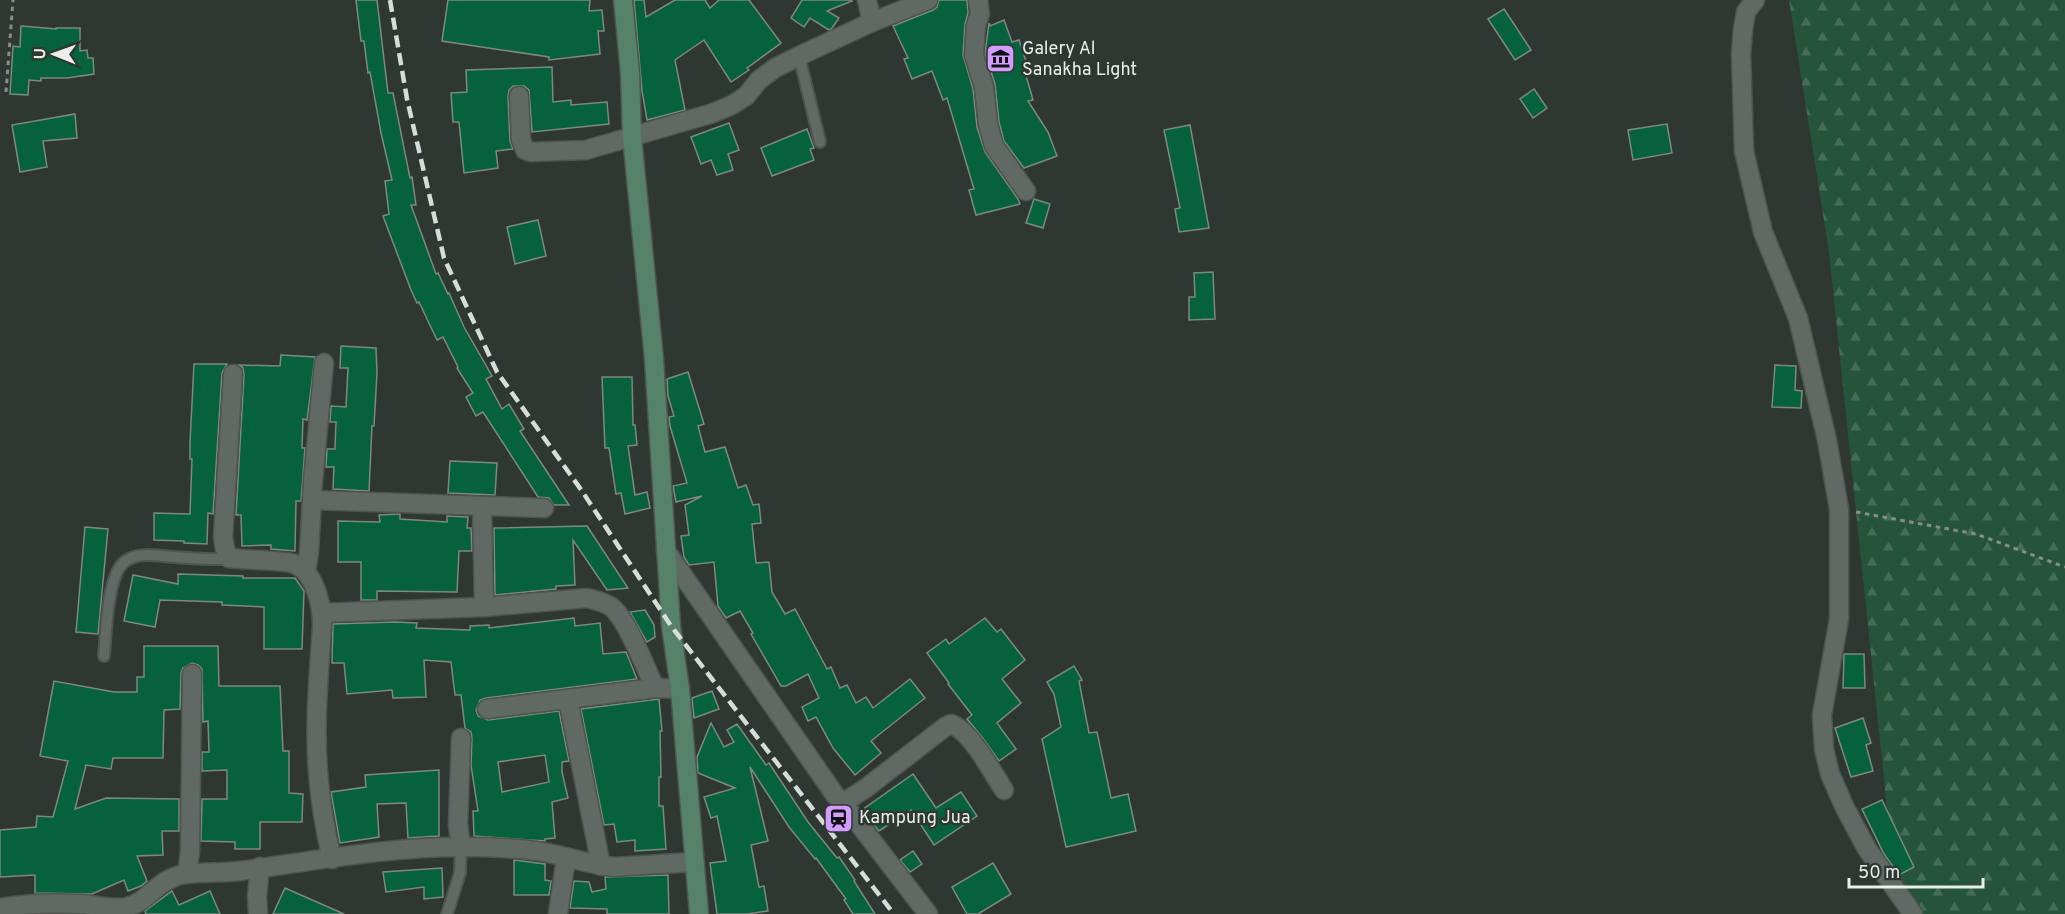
<svg xmlns="http://www.w3.org/2000/svg" width="2065" height="914" font-family="Overpass,sans-serif">
	<style>
		.forest { fill: url(#forest-firs) }
		.building { fill: #06623c; stroke: #7e8882; stroke-width: 1.5; fill-rule: evenodd }
		.lines { fill: none; stroke-linecap: round; stroke-linejoin: round }
		.lane-casing { stroke: #4e5450; stroke-width: 14 }
		.street-casing { stroke: #4e5450; stroke-width: 21 }
		.secondary-casing { stroke: #4e5450; stroke-width: 21 }
		.path { stroke: #868d88; stroke-width: 3; stroke-dasharray: 4.5 4.5; stroke-linecap: butt }
		.lane { stroke: #606963; stroke-width: 10 }
		.street { stroke: #606963; stroke-width: 18 }
		.secondary { stroke: #56816b; stroke-width: 18 }
		.rail { stroke: #d6dcd8; stroke-width: 4.5; stroke-dasharray: 12 6; stroke-linecap: butt }
		.labels { text-anchor: middle; dominant-baseline: central; stroke-width: 5; stroke-linejoin: round; paint-order: stroke }
		.poi-label { font-size: 18px; fill: #e9eeea; stroke: #2f3732; text-anchor: start }
	</style>
	<defs>
		<pattern id="forest-firs" width="22" height="20" patternUnits="userSpaceOnUse" patternTransform="scale(1.5)"><rect width="22" height="20" fill="#25533b"/><path d="M5 1l3.5 6h-7zM16 11l3.5 6h-7z" fill="#456c58"/></pattern>
	</defs>
	<rect width="100%" height="100%" fill="#2f3732"/>
	<!-- forest -->
	<polygon class="forest" points="1789,0 2065,0 2065,914 1906,914 1897,904 1829,252"/>
	<!-- building -->
	<g class="building">
		<polygon points="356,0 377,0 388,93 393,93 410,178 412,177 416,205 411,205 436,274 438,273 448,294 449,293 464,327 492,376 486,379 502,409 509,404 524,429 520,431 569,505 554,505 549,498 538,497 483,412 476,416 466,397 473,393 457,368 458,367 443,337 437,340 419,302 417,303 411,290 383,216 389,214 385,181 392,180 381,133 370,72 368,73 364,41 361,41"/>
		<polygon points="448,0 590,0 589,11 602,10 604,31 598,31 600,54 549,60 549,57 442,41"/>
		<polygon points="634,0 644,0 646,17 675,0 705,0 710,8 719,0 749,0 781,43 747,68 749,70 731,82 704,40 675,60 685,110 647,120 642,91"/>
		<polygon points="802,0 851,0 852,1 827,11 839,18 832,28 829,30 810,18 804,27 791,18"/>
		<polygon points="939,0 967,0 968,13 965,24 963,55 973,89 977,127 985,152 1018,199 1020,204 976,215 969,190 974,189 947,98 943,100 932,71 912,79 904,59 908,58 893,26 933,10 937,7"/>
		<polygon points="1504,9 1531,50 1515,60 1488,19"/>
		<polygon points="1004,20 1012,42 1019,40 1027,64 1023,65 1033,100 1028,101 1048,132 1057,156 1024,168 1004,141 999,122 995,84 985,54 989,23 990,26"/>
		<polygon points="21,26 56,29 56,28 80,28 80,51 87,50 88,58 93,58 94,74 67,78 41,78 41,81 29,80 28,95 10,94 13,46 20,47"/>
		<polygon points="552,67 553,102 571,100 571,105 607,102 609,124 532,132 529,90 524,86 513,86 509,90 508,97 510,141 513,149 496,151 498,168 464,173 459,122 453,122 451,93 467,92 466,70"/>
		<polygon points="1534,89 1547,108 1533,118 1520,99"/>
		<polygon points="75,114 77,138 43,141 47,167 20,172 12,125"/>
		<polygon points="729,123 739,150 728,154 733,170 717,175 711,160 701,164 691,137"/>
		<polygon points="1667,124 1672,153 1633,160 1628,130"/>
		<polygon points="1190,125 1209,228 1179,232 1175,209 1180,208 1164,130"/>
		<polygon points="807,129 814,148 810,149 814,160 772,176 761,148"/>
		<polygon points="1034,199 1050,204 1043,228 1026,223"/>
		<polygon points="538,220 546,256 515,264 507,227"/>
		<polygon points="1213,272 1215,319 1189,320 1189,297 1195,297 1194,273"/>
		<polygon points="341,346 376,348 377,373 374,426 372,426 369,491 333,489 334,467 326,467 327,449 335,449 336,422 330,422 331,406 346,407 348,368 340,368"/>
		<polygon points="281,355 315,357 307,420 303,419 302,448 305,448 301,501 296,501 295,551 271,549 271,545 242,546 241,515 236,515 244,375 243,368 239,365 280,366"/>
		<polygon points="194,364 227,364 222,373 213,514 208,513 207,544 184,543 184,541 154,540 154,513 190,514 192,459 190,459 190,442"/>
		<polygon points="1775,365 1796,366 1795,390 1802,391 1801,408 1772,407"/>
		<polygon points="688,372 704,424 698,426 705,452 725,447 738,488 746,485 753,505 759,504 761,523 752,524 756,563 769,562 772,592 785,614 795,609 827,669 831,667 840,688 847,685 856,703 866,697 873,708 910,679 925,698 871,741 881,753 855,775 833,748 816,717 808,721 802,707 819,698 808,674 786,686 781,686 751,634 753,633 740,611 726,618 718,606 714,562 689,565 684,557 681,536 689,535 685,505 702,496 676,502 673,486 687,483 670,426 669,417 674,416 668,396 667,379"/>
		<polygon points="602,377 632,377 633,425 635,425 637,445 628,446 635,495 647,492 650,508 625,514 621,493 616,494 609,448 605,448"/>
		<polygon points="450,461 497,463 495,495 448,493"/>
		<polygon points="400,514 400,519 447,522 447,516 468,517 467,528 471,528 472,551 459,551 457,592 377,591 377,600 361,600 361,562 338,562 338,521 380,522 379,515"/>
		<polygon points="587,526 628,588 607,590 573,540 575,585 556,586 556,589 495,595 494,528"/>
		<polygon points="85,527 108,529 98,634 76,632"/>
		<polygon points="178,574 243,576 243,578 295,578 304,591 302,649 264,649 264,607 222,605 222,602 160,600 155,627 124,621 133,575 178,584"/>
		<polygon points="645,610 654,625 655,637 647,642 630,612"/>
		<path d="M574 618 575 626 600 623 603 654 626 652 637 679 486 698 480 700 476 710 478 716 488 720 559 711 569 761 562 762V772L568 798 552 802 555 838 545 839V841L474 836 473 811H478L471 765 472 738 471 732 465 728 461 695H455L451 662 424 660 426 697 393 698 392 690 347 694 344 663H332L333 624 395 622 417 623 416 628 470 630V626L489 625V628ZM545 755 549 782 502 792 498 762Z"/>
		<polygon points="985,618 997,632 1001,629 1025,660 1002,679 1021,703 997,723 1016,749 999,761 982,737 967,719 972,715 948,684 949,683 927,653 946,639 949,644"/>
		<polygon points="144,646 218,646 219,686 280,686 283,751 289,751 289,793 303,794 302,822 260,822 260,849 235,849 235,842 201,841 202,799 227,799 227,770 202,771 202,752 209,752 208,721 203,722 202,669 198,665 192,663 183,668 181,673 180,709 164,710 163,758 113,758 111,769 86,765 75,809 106,798 179,799 179,831 162,831 163,855 137,856 147,881 141,886 128,891 124,880 92,894 35,893 35,875 0,877 0,830 36,827 37,816 53,817 68,761 40,756 54,681 114,692 137,692 137,677 144,677"/>
		<polygon points="1844,654 1864,654 1865,688 1843,688"/>
		<polygon points="1074,666 1082,680 1079,681 1089,733 1097,732 1111,798 1128,794 1136,831 1066,847 1042,739 1061,727 1054,694 1047,682"/>
		<polygon points="712,691 719,709 694,718 692,698"/>
		<polygon points="659,699 662,731 660,731 661,777 659,777 659,806 663,806 666,849 635,851 635,840 617,842 614,824 604,825 581,709"/>
		<polygon points="1863,718 1871,743 1866,745 1873,771 1851,777 1835,728"/>
		<polygon points="711,723 724,747 734,742 727,730 737,724 766,765 769,763 808,822 837,858 839,857 855,880 854,881 875,914 853,914 844,900 846,899 816,858 815,859 789,827 750,767 768,841 751,845 759,887 764,886 768,911 747,914 717,914 710,863 726,861 717,816 711,818 704,797 735,788 698,773 697,757"/>
		<polygon points="439,770 439,836 408,838 406,803 377,804 379,837 340,843 331,792 366,787 365,775"/>
		<polygon points="913,774 936,808 961,792 977,816 934,845 911,810 879,831 862,810"/>
		<polygon points="1882,800 1914,867 1899,875 1884,854 1862,809"/>
		<polygon points="913,851 922,864 910,872 900,860"/>
		<polygon points="514,860 545,864 545,880 551,881 549,895 514,895"/>
		<polygon points="993,863 1011,894 978,914 967,914 952,887"/>
		<polygon points="442,868 443,897 424,899 424,887 386,892 383,872"/>
		<polygon points="668,875 669,914 607,914 607,909 570,908 574,881 589,882 592,892 606,889 605,877"/>
		<polygon points="285,888 344,914 273,914"/>
		<polygon points="172,891 179,905 210,891 220,914 146,914 145,911"/>
	</g>
	<g class="lines">
		<defs>
			<g id="lane">
				<polyline points="799,56 820,142"/>
				<path d="M104 656C106 634 107 577 124 562 137 551 159 556 174 557 193 558 210 561 229 558"/>
				<polyline points="447,914 460,873 461,847"/>
			</g>
			<g id="street">
				<polyline points="867,0 872,22"/>
				<polyline points="978,0 980,14 976,25 974,55 984,87 988,124 994,146 1026,191"/>
				<polyline points="1755,0 1746,12 1743,29 1741,54 1744,151 1763,232 1798,318 1827,440 1839,509 1839,619 1822,715 1824,749 1830,774 1845,808 1867,849 1913,914"/>
				<polyline points="519,96 521,140 525,150 531,152 586,150 713,113 732,105 746,96 759,80 775,68 799,56 872,22 928,0"/>
				<path d="M233 374 223 537 225 549 229 558C243 560 285 560 295 564 316 574 322 606 322 626 319 674 314 723 318 771 320 801 325 830 332 859"/>
				<polyline points="312,500 544,508"/>
				<polyline points="482,506 484,607"/>
				<path d="M666 551 835 795 843 803 866 788 945 727 951 724C971 731 992 772 1004 790"/>
				<polyline points="306,572 309,552 313,481 324,363"/>
				<path d="M322 613 484 607 587 598C595 600 603 602 610 606 626 616 646 669 655 688"/>
				<polyline points="568,699 601,866"/>
				<polyline points="487,709 655,688 680,689"/>
				<polyline points="461,738 458,825 461,847"/>
				<polyline points="843,803 928,914"/>
				<polyline points="187,874 190,852 192,674"/>
				<path d="M0 908C27 903 54 903 82 904 95 905 113 910 127 907 149 902 156 879 185 874 203 872 222 873 240 871 313 861 386 847 461 847 485 847 520 848 543 852 567 856 589 865 614 867L694 862"/>
				<polyline points="258,914 257,896 260,867"/>
				<polyline points="558,914 566,858"/>
			</g>
			<polyline id="secondary" points="623,0 630,73 632,137 654,359 671,626 680,689 699,914"/>
		</defs>
		<!-- lane casing -->
		<use href="#lane" class="lane-casing"/>
		<!-- street casing -->
		<use href="#street" class="street-casing"/>
		<!-- secondary casing -->
		<use href="#secondary" class="secondary-casing"/>
		<!-- path -->
		<g class="path">
			<polyline points="6,92 13,0"/>
			<polyline points="1856,512 1976,534 2065,567"/>
		</g>
		<!-- lane -->
		<use href="#lane" class="lane"/>
		<!-- street -->
		<use href="#street" class="street"/>
		<!-- secondary -->
		<use href="#secondary" class="secondary"/>
		<!-- rail -->
		<polyline class="rail" points="390,0 407,99 444,258 497,372 582,491 671,626 894,914"/>
	</g>
	<!-- icons -->
	<defs>
		<symbol id="museum-square" viewBox="-11 -11 22 22"><rect x="-9" y="-9" width="18" height="18" rx="4" fill="#d19dfe" stroke="#2f3732"/><path d="M0-6L6-3V-2H-6V-3ZM-5-1h2V3h-2ZM-1-1h2V3h-2ZM3-1h2V3H3ZM-6 4H6V6H-6Z" fill="#111"/></symbol>
		<symbol id="station-square" viewBox="-11 -11 22 22"><rect x="-9" y="-9" width="18" height="18" rx="4" fill="#d19dfe" stroke="#2f3732"/><path d="M-3-6H3Q5-6 5-4V2Q5 4 3 4L4.5 6H3L1.5 4h-3L-3 6H-4.5L-3 4Q-5 4-5 2V-4Q-5-6-3-6ZM-3.5-4v3h7v-3ZM-3.5 1v1.5H-2V1ZM2 1v1.5H3.5V1Z" fill="#111"/></symbol>
	</defs>
	<g fill-rule="evenodd">
		<use href="#museum-square" x="984" y="42" width="33" height="33"/>
		<use href="#station-square" x="822" y="802" width="33" height="33"/>
	</g>
	<g class="labels">
		<!-- poi labels -->
		<g class="poi-label">
			<text x="1022" y="49">Galery Al<tspan x="1022" dy="21">Sanakha Light</tspan></text>
			<text x="859" y="818">Kampung Jua</text>
		</g>
	</g>
	<!-- north arrow -->
	<g transform="translate(54 54) rotate(271)" stroke="#2f3732" stroke-width="4.5" paint-order="stroke">
	<path d="M0-4.5L10 22L0 15L-10 22Z" fill="#e9eeea"/>
	<text y="-9" font-size="16" font-weight="bold" text-anchor="middle" fill="#e9eeea">U</text>
	</g>
	<!-- scale -->
	<path d="M1849 878v9h134v-9" fill="none" stroke="#e9eeea" stroke-width="3"/>
	<text x="1858" y="878" font-size="18" fill="#e9eeea" stroke="#2f3732" stroke-width="4.5" paint-order="stroke">50 m</text>
</svg>
